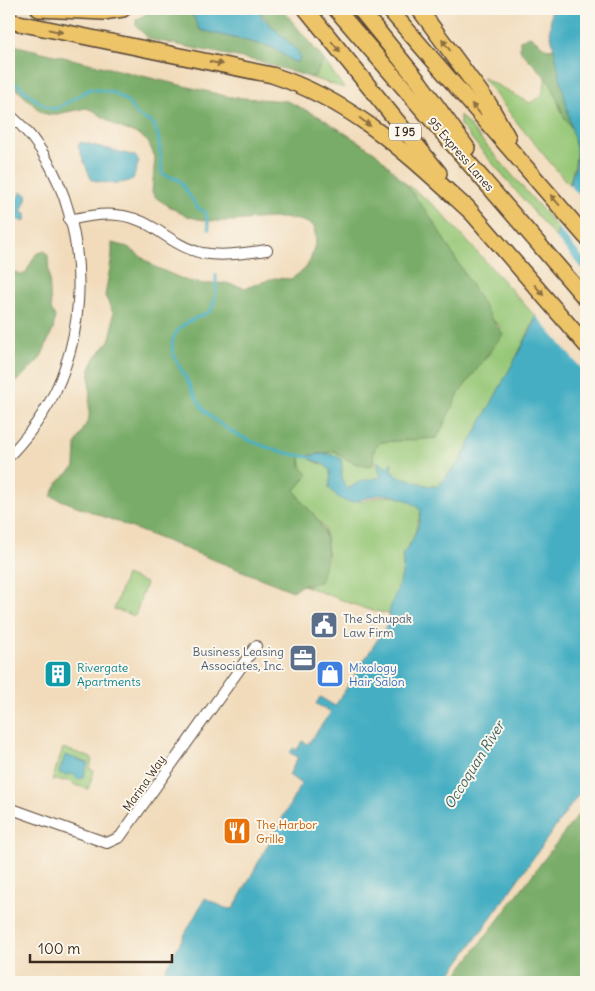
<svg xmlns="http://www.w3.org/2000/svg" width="595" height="991" font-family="Delius,sans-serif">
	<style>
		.green { fill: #96c777; stroke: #68784a }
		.forest { fill: #78ac68; stroke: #5a6b43 }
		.water { fill: #44aec2; stroke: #406c70 }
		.pier { fill: #f1dbbb }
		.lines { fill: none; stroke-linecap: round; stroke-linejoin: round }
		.stream { stroke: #44aec2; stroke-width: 3 }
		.minor-casing { stroke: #564536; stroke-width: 12 }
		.highway-casing { stroke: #564536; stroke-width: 18 }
		.minor { stroke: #fff; stroke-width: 10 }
		.highway { stroke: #eec469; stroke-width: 15 }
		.oneway { fill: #8c6f40 }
		.labels { text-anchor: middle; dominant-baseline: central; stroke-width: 4; stroke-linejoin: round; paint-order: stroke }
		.shield { fill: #fbf7ec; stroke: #75685c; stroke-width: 1 }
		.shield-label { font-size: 11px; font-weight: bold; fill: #3b2a1e }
		.street-label { font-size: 12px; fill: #3b2a1e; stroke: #fbf7ec }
		.service-label { font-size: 12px; fill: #4e5e75; stroke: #fbf7ec; text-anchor: start }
		.culture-label { font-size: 12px; fill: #0d838f; stroke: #fbf7ec; text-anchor: start }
		.shop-label { font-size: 12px; fill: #366cbe; stroke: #fbf7ec; text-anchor: start }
		.food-label { font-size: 12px; fill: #c56008; stroke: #fbf7ec; text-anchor: start }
		.water-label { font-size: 14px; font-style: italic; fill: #3f5f60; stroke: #fbf7ec }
	</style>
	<rect width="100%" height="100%" fill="#fbf7ec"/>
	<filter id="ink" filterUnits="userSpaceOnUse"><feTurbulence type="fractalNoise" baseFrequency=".02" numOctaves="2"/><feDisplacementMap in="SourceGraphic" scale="10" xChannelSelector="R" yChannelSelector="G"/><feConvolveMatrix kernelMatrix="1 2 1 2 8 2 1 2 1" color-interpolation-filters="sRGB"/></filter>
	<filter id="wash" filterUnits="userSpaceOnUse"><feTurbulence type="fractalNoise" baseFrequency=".0096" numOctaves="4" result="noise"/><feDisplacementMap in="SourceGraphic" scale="20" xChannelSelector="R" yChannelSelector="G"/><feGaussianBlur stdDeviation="1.12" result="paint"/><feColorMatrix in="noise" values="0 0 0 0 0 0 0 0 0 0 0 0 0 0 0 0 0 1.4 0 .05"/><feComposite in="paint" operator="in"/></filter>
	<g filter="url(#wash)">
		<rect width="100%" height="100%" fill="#f1dbbb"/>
		<!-- green -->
		<g class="green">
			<polygon points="324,60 344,88 309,77 315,75"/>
			<path d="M482 77 530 103 542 95 546 77C555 86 556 97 560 108 563 116 568 121 572 128 582 147 574 166 569 185L523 130Z"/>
			<polygon points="460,115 558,228 556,238 460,125"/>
			<path d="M405 183 436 207 536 317 504 383 460 461 438 486C424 488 413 478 398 477L391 470 392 463 387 468 381 464 378 467 381 477 377 479 361 481 348 489C338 480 344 470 340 459L324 453 307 457C325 469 335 461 329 488L362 502C380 494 408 492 421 511L413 540 402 555C406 574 396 596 389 614L366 609 302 585H312L328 558 327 542 324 528 312 512 303 505 295 490 303 481 300 457 335 451C348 461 356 466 373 465L374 449 381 442 437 438 459 393 494 347 500 327 491 318 433 222Z"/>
			<polygon points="126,575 146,583 135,616 114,609"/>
			<polygon points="63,748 92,758 90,769 94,771 88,789 75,785 70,781 52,780"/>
		</g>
		<!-- forest -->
		<g class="forest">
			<polygon points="154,9 196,9 193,16 200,30 272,47 294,62 273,27 257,9 282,9 324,60 315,76 309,77 262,62 149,39 136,26 136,20"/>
			<polygon points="530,36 547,49 555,48 572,129 563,115 551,83 520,50 520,40"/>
			<path d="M9 44 230 97 287 101 320 117 376 153 405 183 433 221 491 318 503 334 459 393 437 438 381 442 374 449 373 465C356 466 348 461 335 451L300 457 301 467 308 474 295 490C302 504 305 504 314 515 332 539 328 555 320 582L302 585 293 591 51 496 59 481 75 467 76 444 89 418 90 369 95 358 109 341 113 326V312L105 296 112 256V243L128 247 155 267 187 281 204 284 225 283 246 288 274 278 291 279 304 270 310 261 316 241 314 226C275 203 214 240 169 206 163 202 155 199 152 192L155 157 148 142 140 135 116 126 94 111 86 108 52 115 42 113 9 82Z"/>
			<polygon points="45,251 48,256 51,309 55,317 53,330 40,359 16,382 9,379 9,270 20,274 25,274 36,254"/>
			<polygon points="586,804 586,966 579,982 451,982"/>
		</g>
		<!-- water -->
		<g class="water">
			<polygon points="196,9 257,9 263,18 297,50 300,57 298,62 294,62 272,47 200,30 193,16"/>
			<path d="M551 9H586V784L445 982H158L205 898 225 908 233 909 301 784 289 775 298 757 290 753 293 748 297 750 302 741 308 744 331 712 316 704 320 697 335 706 388 623C388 600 408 579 402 555 413 542 419 528 421 511 413 500 392 493 378 495 355 499 350 512 329 488 334 463 326 467 307 457 318 453 331 452 341 459 344 470 338 480 348 489L361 481 381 477 377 461 387 468 392 462 391 470 398 477C413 478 424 488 438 486L460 461 533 326 571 179 576 165V149L550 31Z"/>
			<path d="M81 142 135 156 139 161 133 179C124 185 101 184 91 179L78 146Z"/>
			<polygon points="21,192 28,195 21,212 27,214 24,222 9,216 9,207 12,208"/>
			<polygon points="65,755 88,763 83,778 77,779 73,774 66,775 59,773"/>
		</g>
		<!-- pier -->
		<g class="pier">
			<polygon points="567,182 586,203 586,261 556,226"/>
			<polygon points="554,236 586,273 586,374 534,313"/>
		</g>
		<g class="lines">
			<!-- stream -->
			<g class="stream">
				<polyline points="9,78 40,103 52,109 58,108 90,89 112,92 127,101 137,115 154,124 159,140 162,174 179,180 197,207 206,213 209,229"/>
				<path d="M216 275V295L211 311C199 317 179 323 174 337 168 351 178 364 185 376 191 388 197 402 206 412 230 437 276 453 309 457"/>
			</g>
		</g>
	</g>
	<g filter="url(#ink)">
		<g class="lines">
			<defs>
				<g id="minor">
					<path d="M9 114C77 171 94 286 65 367 54 401 34 430 9 456"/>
					<path d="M69 220C100 213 126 210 154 228 169 238 184 249 202 253 223 257 246 253 267 250"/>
					<polyline points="9,808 107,843 120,837 256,646"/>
				</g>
				<g id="highway">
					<polyline points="39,9 103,12 123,9"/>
					<polyline points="306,9 439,173"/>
					<polyline points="336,9 586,299"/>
					<polyline points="360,9 420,83 467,148"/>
					<polyline points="389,9 586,237"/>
					<polyline points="419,9 489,104 508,138"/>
					<path d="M9 21 272 75C355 102 408 155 471 212"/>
					<polyline points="466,206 586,345"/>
				</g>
			</defs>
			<!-- minor casing -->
			<use href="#minor" class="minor-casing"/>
			<!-- highway casing -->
			<use href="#highway" class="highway-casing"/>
			<!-- minor -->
			<use href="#minor" class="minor"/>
			<!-- highway -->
			<use href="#highway" class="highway"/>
		</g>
		<!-- one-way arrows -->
		<defs><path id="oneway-solid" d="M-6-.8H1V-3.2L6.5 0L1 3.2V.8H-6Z" transform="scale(1.25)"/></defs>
		<g class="oneway">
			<use href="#oneway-solid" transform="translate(56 31) rotate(11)"/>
			<use href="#oneway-solid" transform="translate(446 45) rotate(-127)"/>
			<use href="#oneway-solid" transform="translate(336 47) rotate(51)"/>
			<use href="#oneway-solid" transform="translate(216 63) rotate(12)"/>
			<use href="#oneway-solid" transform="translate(476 109) rotate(-131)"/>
			<use href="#oneway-solid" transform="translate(365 122) rotate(37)"/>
			<use href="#oneway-solid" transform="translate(555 200) rotate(-131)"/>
			<use href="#oneway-solid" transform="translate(539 290) rotate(49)"/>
		</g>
	</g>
	<!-- icons -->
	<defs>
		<symbol id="civic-square" viewBox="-11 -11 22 22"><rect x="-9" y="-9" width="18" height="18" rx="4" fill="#5c6f8a" stroke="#fbf7ec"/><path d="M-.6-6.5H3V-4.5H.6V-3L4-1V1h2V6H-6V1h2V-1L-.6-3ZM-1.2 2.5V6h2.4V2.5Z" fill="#fff"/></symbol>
		<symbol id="office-square" viewBox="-11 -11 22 22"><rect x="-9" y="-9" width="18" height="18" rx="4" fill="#5c6f8a" stroke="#fbf7ec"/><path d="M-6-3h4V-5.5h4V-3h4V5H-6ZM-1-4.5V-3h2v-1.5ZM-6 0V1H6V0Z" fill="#fff"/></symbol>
		<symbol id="building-square" viewBox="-11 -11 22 22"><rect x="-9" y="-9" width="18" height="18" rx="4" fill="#0f9aa8" stroke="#fbf7ec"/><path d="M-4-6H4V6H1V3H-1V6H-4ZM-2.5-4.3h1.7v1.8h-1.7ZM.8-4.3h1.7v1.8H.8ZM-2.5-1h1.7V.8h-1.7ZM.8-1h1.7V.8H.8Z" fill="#fff"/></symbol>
		<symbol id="shop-square" viewBox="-11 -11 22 22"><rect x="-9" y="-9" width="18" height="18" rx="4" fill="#3f7fe0" stroke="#fbf7ec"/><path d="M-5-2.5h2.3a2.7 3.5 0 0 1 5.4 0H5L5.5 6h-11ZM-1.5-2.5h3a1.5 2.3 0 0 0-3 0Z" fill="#fff"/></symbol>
		<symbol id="restaurant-square" viewBox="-11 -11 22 22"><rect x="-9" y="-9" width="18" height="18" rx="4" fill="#e8710a" stroke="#fbf7ec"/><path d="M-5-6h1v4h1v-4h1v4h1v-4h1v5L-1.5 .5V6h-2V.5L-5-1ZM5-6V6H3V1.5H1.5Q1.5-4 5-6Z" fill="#fff"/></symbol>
	</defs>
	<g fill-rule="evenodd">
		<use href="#civic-square" x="308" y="609" width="32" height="32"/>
		<use href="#office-square" x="287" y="642" width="32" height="32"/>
		<use href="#building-square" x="42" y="658" width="32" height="32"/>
		<use href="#shop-square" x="314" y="658" width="32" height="32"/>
		<use href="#restaurant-square" x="221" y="815" width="32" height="32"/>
	</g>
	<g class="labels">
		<!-- shield labels -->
		<rect class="shield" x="389" y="123.5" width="32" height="17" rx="4"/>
		<g class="shield-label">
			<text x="405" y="132">I 95</text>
		</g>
		<!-- street labels -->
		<g class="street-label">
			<text transform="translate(461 154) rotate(49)">95 Express Lanes</text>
			<text transform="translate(144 783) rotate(-55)">Marina Way</text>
		</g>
		<!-- service labels -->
		<g class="service-label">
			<text x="343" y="618">The Schupak<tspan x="343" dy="14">Law Firm</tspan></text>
			<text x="284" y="651" text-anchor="end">Business Leasing<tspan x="284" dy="14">Associates, Inc.</tspan></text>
		</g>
		<!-- culture labels -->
		<g class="culture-label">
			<text x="77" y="667">Rivergate<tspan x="77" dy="14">Apartments</tspan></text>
		</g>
		<!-- shop labels -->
		<g class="shop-label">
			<text x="349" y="667">Mixology<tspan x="349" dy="14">Hair Salon</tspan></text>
		</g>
		<!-- food labels -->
		<g class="food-label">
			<text x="256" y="824">The Harbor<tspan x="256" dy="14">Grille</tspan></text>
		</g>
		<!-- water labels -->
		<g class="water-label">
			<text transform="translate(474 765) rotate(-58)">Occoquan River</text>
		</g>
	</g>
	<!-- margin -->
	<rect width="595" height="991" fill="none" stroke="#fbf7ec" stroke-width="30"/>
	<!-- scale -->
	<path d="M30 954v8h142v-8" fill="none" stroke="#3b2a1e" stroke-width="2.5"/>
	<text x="38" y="954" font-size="15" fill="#3b2a1e" stroke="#fbf7ec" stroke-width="4" paint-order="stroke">100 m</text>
</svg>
